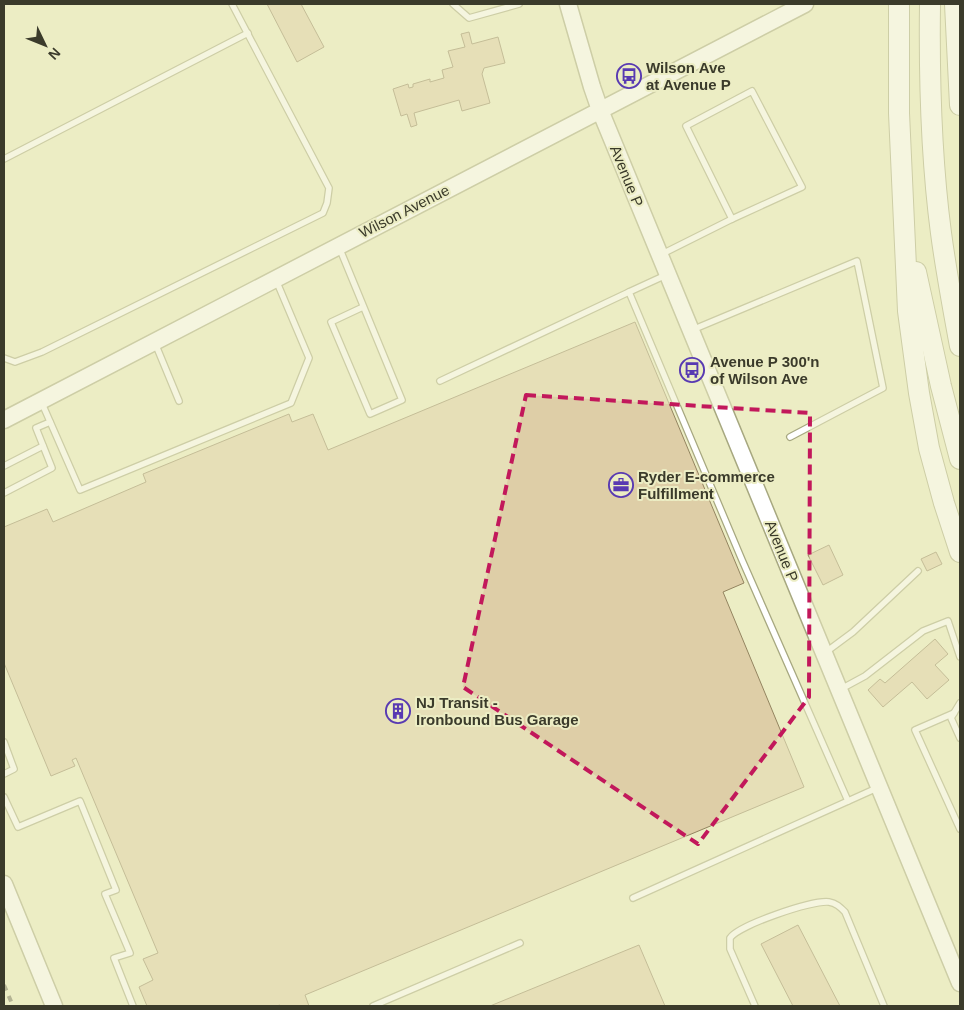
<svg xmlns="http://www.w3.org/2000/svg" width="964" height="1010" font-family="Helvetica,sans-serif">
	<style>
		.building { fill: #decea7; stroke: #938460 }
		.lines { fill: none; stroke-linecap: round; stroke-linejoin: round }
		.lane-casing { stroke: #a7a880; stroke-width: 8 }
		.secondary-casing { stroke: #a7a880; stroke-width: 19 }
		.highway-casing { stroke: #a7a880; stroke-width: 22 }
		.lane { stroke: #fff; stroke-width: 5.5 }
		.secondary { stroke: #fff; stroke-width: 16 }
		.highway { stroke: #fff; stroke-width: 20 }
		.rail { stroke: #707059; stroke-width: 4; stroke-dasharray: 6 6; stroke-linecap: butt }
		.marked { fill: none; stroke: #c2185b; stroke-width: 4; stroke-dasharray: 10 6; stroke-linejoin: round }
		.labels { text-anchor: middle; dominant-baseline: central; stroke-width: 4; stroke-linejoin: round; paint-order: stroke }
		.poi-label { font-size: 15px; font-weight: bold; fill: #3b3b2b; stroke: #ecedc4; text-anchor: start }
		.street-label { font-size: 15px; fill: #3b3b2b; stroke: #ecedc4 }
	</style>
	<rect width="100%" height="100%" fill="#ecedc4"/>
	<!-- building -->
	<g class="building">
		<polygon points="267,4 301,4 324,47 297,62"/>
		<polygon points="469,32 472,44 498,37 505,63 484,68 482,74 490,103 462,111 459,100 414,113 417,125 411,127 407,114 401,116 393,89 408,84 409,88 413,87 413,84 430,79 430,82 444,78 442,70 453,67 448,51 465,47 461,34"/>
		<polygon points="635,322 744,583 723,592 804,787 305,995 309,1006 280,1006 280,1005 276,1006 147,1006 139,987 153,980 143,959 158,953 76,758 72,760 75,766 51,776 4,663 4,527 47,509 53,522 146,482 143,474 289,414 292,422 313,414 328,450"/>
		<polygon points="829,545 843,575 823,585 808,555"/>
		<polygon points="936,552 942,564 927,571 921,559"/>
		<polygon points="935,639 948,654 935,665 949,680 927,699 912,682 883,707 868,690 880,679 885,683"/>
		<polygon points="798,925 840,1006 793,1006 761,944"/>
		<polygon points="639,945 665,1006 490,1006"/>
	</g>
	<g class="lines">
		<defs>
			<g id="lane">
				<polyline points="453,4 469,18 519,4"/>
				<polygon points="752,91 802,187 732,219 686,126"/>
				<polyline points="4,159 248,33"/>
				<polyline points="339,247 402,400 370,414 331,322 363,307"/>
				<polyline points="662,254 732,219"/>
				<polyline points="666,275 629,292 742,560 848,801"/>
				<polyline points="692,330 857,261 883,388 790,437"/>
				<polyline points="155,343 179,401"/>
				<polyline points="4,358 15,362 42,352 323,213 327,203 329,188 232,4"/>
				<polyline points="440,381 629,292"/>
				<polyline points="41,401 80,490 291,403 309,358 276,280"/>
				<polyline points="4,466 43,446"/>
				<polyline points="4,493 52,468 36,428 50,422"/>
				<polyline points="826,652 853,632 918,571"/>
				<polyline points="841,689 865,676 923,631 948,621 960,657"/>
				<polyline points="960,703 951,718 960,738"/>
				<polyline points="954,713 915,730 960,829"/>
				<polyline points="4,742 14,769 4,774"/>
				<polyline points="4,797 18,827 80,801 116,890 105,894 130,953 114,958 133,1006"/>
				<polyline points="633,898 877,788"/>
				<polyline points="373,1006 520,943"/>
				<path d="M755 1006 730 949V938C739 925 812 900 829 902 836 903 840 907 845 912L884 1006"/>
			</g>
			<g id="secondary">
				<polyline points="568,4 592,87 600,110 960,983"/>
				<polyline points="4,420 805,4"/>
				<polyline points="4,884 54,1006"/>
			</g>
			<g id="highway">
				<polyline points="899,4 899,113 908,311 919,393 929,448 944,503 960,552"/>
				<path d="M930 4C929 80 931 157 941 233 946 271 953 308 960 346"/>
				<polyline points="955,4 960,105"/>
				<polyline points="916,272 941,386 960,459"/>
			</g>
		</defs>
		<!-- lane casing -->
		<use href="#lane" class="lane-casing"/>
		<!-- secondary casing -->
		<use href="#secondary" class="secondary-casing"/>
		<!-- highway casing -->
		<use href="#highway" class="highway-casing"/>
		<!-- lane -->
		<use href="#lane" class="lane"/>
		<!-- secondary -->
		<use href="#secondary" class="secondary"/>
		<!-- highway -->
		<use href="#highway" class="highway"/>
		<!-- rail -->
		<polyline class="rail" points="4,985 13,1006"/>
	</g>
	<!-- marked area -->
	<path d="M0 0H964V1010H0ZM526 395 810 413 809 697 698 844 463 687Z" fill="#ecedc4" fill-opacity=".55" fill-rule="evenodd"/>
	<path class="marked" d="M526 395 810 413 809 697 698 844 463 687Z"/>
	<!-- icons -->
	<defs>
		<symbol id="bus-ring" viewBox="-11 -11 22 22"><circle r="9.5" fill="#ecedc4" stroke="#583ab2" stroke-width="1.5"/><path d="M-5-6H5V4H4V6H2V4H-2V6H-4V4H-5ZM-3.5-4V0h7V-4ZM-3.5 1.2v1.5H-2V1.2ZM2 1.2v1.5H3.5V1.2Z" fill="#583ab2"/></symbol>
		<symbol id="office-ring" viewBox="-11 -11 22 22"><circle r="9.5" fill="#ecedc4" stroke="#583ab2" stroke-width="1.5"/><path d="M-6-3h4V-5.5h4V-3h4V5H-6ZM-1-4.5V-3h2v-1.5ZM-6 0V1H6V0Z" fill="#583ab2"/></symbol>
		<symbol id="building-ring" viewBox="-11 -11 22 22"><circle r="9.5" fill="#ecedc4" stroke="#583ab2" stroke-width="1.5"/><path d="M-4-6H4V6H1V3H-1V6H-4ZM-2.5-4.3h1.7v1.8h-1.7ZM.8-4.3h1.7v1.8H.8ZM-2.5-1h1.7V.8h-1.7ZM.8-1h1.7V.8H.8Z" fill="#583ab2"/></symbol>
	</defs>
	<g fill-rule="evenodd">
		<use href="#bus-ring" x="615" y="62" width="28" height="28"/>
		<use href="#bus-ring" x="678" y="356" width="28" height="28"/>
		<use href="#office-ring" x="607" y="471" width="28" height="28"/>
		<use href="#building-ring" x="384" y="697" width="28" height="28"/>
	</g>
	<g class="labels">
		<!-- poi labels -->
		<g class="poi-label">
			<text x="646" y="67">Wilson Ave<tspan x="646" dy="17">at Avenue P</tspan></text>
			<text x="710" y="361">Avenue P 300'n<tspan x="710" dy="17">of Wilson Ave</tspan></text>
			<text x="638" y="476">Ryder E-commerce<tspan x="638" dy="17">Fulfillment</tspan></text>
			<text x="416" y="702">NJ Transit -<tspan x="416" dy="17">Ironbound Bus Garage</tspan></text>
		</g>
		<!-- street labels -->
		<g class="street-label">
			<text transform="translate(627 176) rotate(68)">Avenue P</text>
			<text transform="translate(404 211) rotate(-27)">Wilson Avenue</text>
			<text transform="translate(782 551) rotate(68)">Avenue P</text>
		</g>
	</g>
	<!-- border -->
	<rect width="964" height="1010" fill="none" stroke="#3b3b2b" stroke-width="10"/>
	<!-- north arrow -->
	<g transform="translate(45 45) rotate(133)" stroke="#ecedc4" stroke-width="4" paint-order="stroke">
	<path d="M0-4L9 19L0 12L-9 19Z" fill="#3b3b2b"/>
	<text y="-8" font-size="14" font-weight="bold" text-anchor="middle" fill="#3b3b2b">N</text>
	</g>
</svg>
